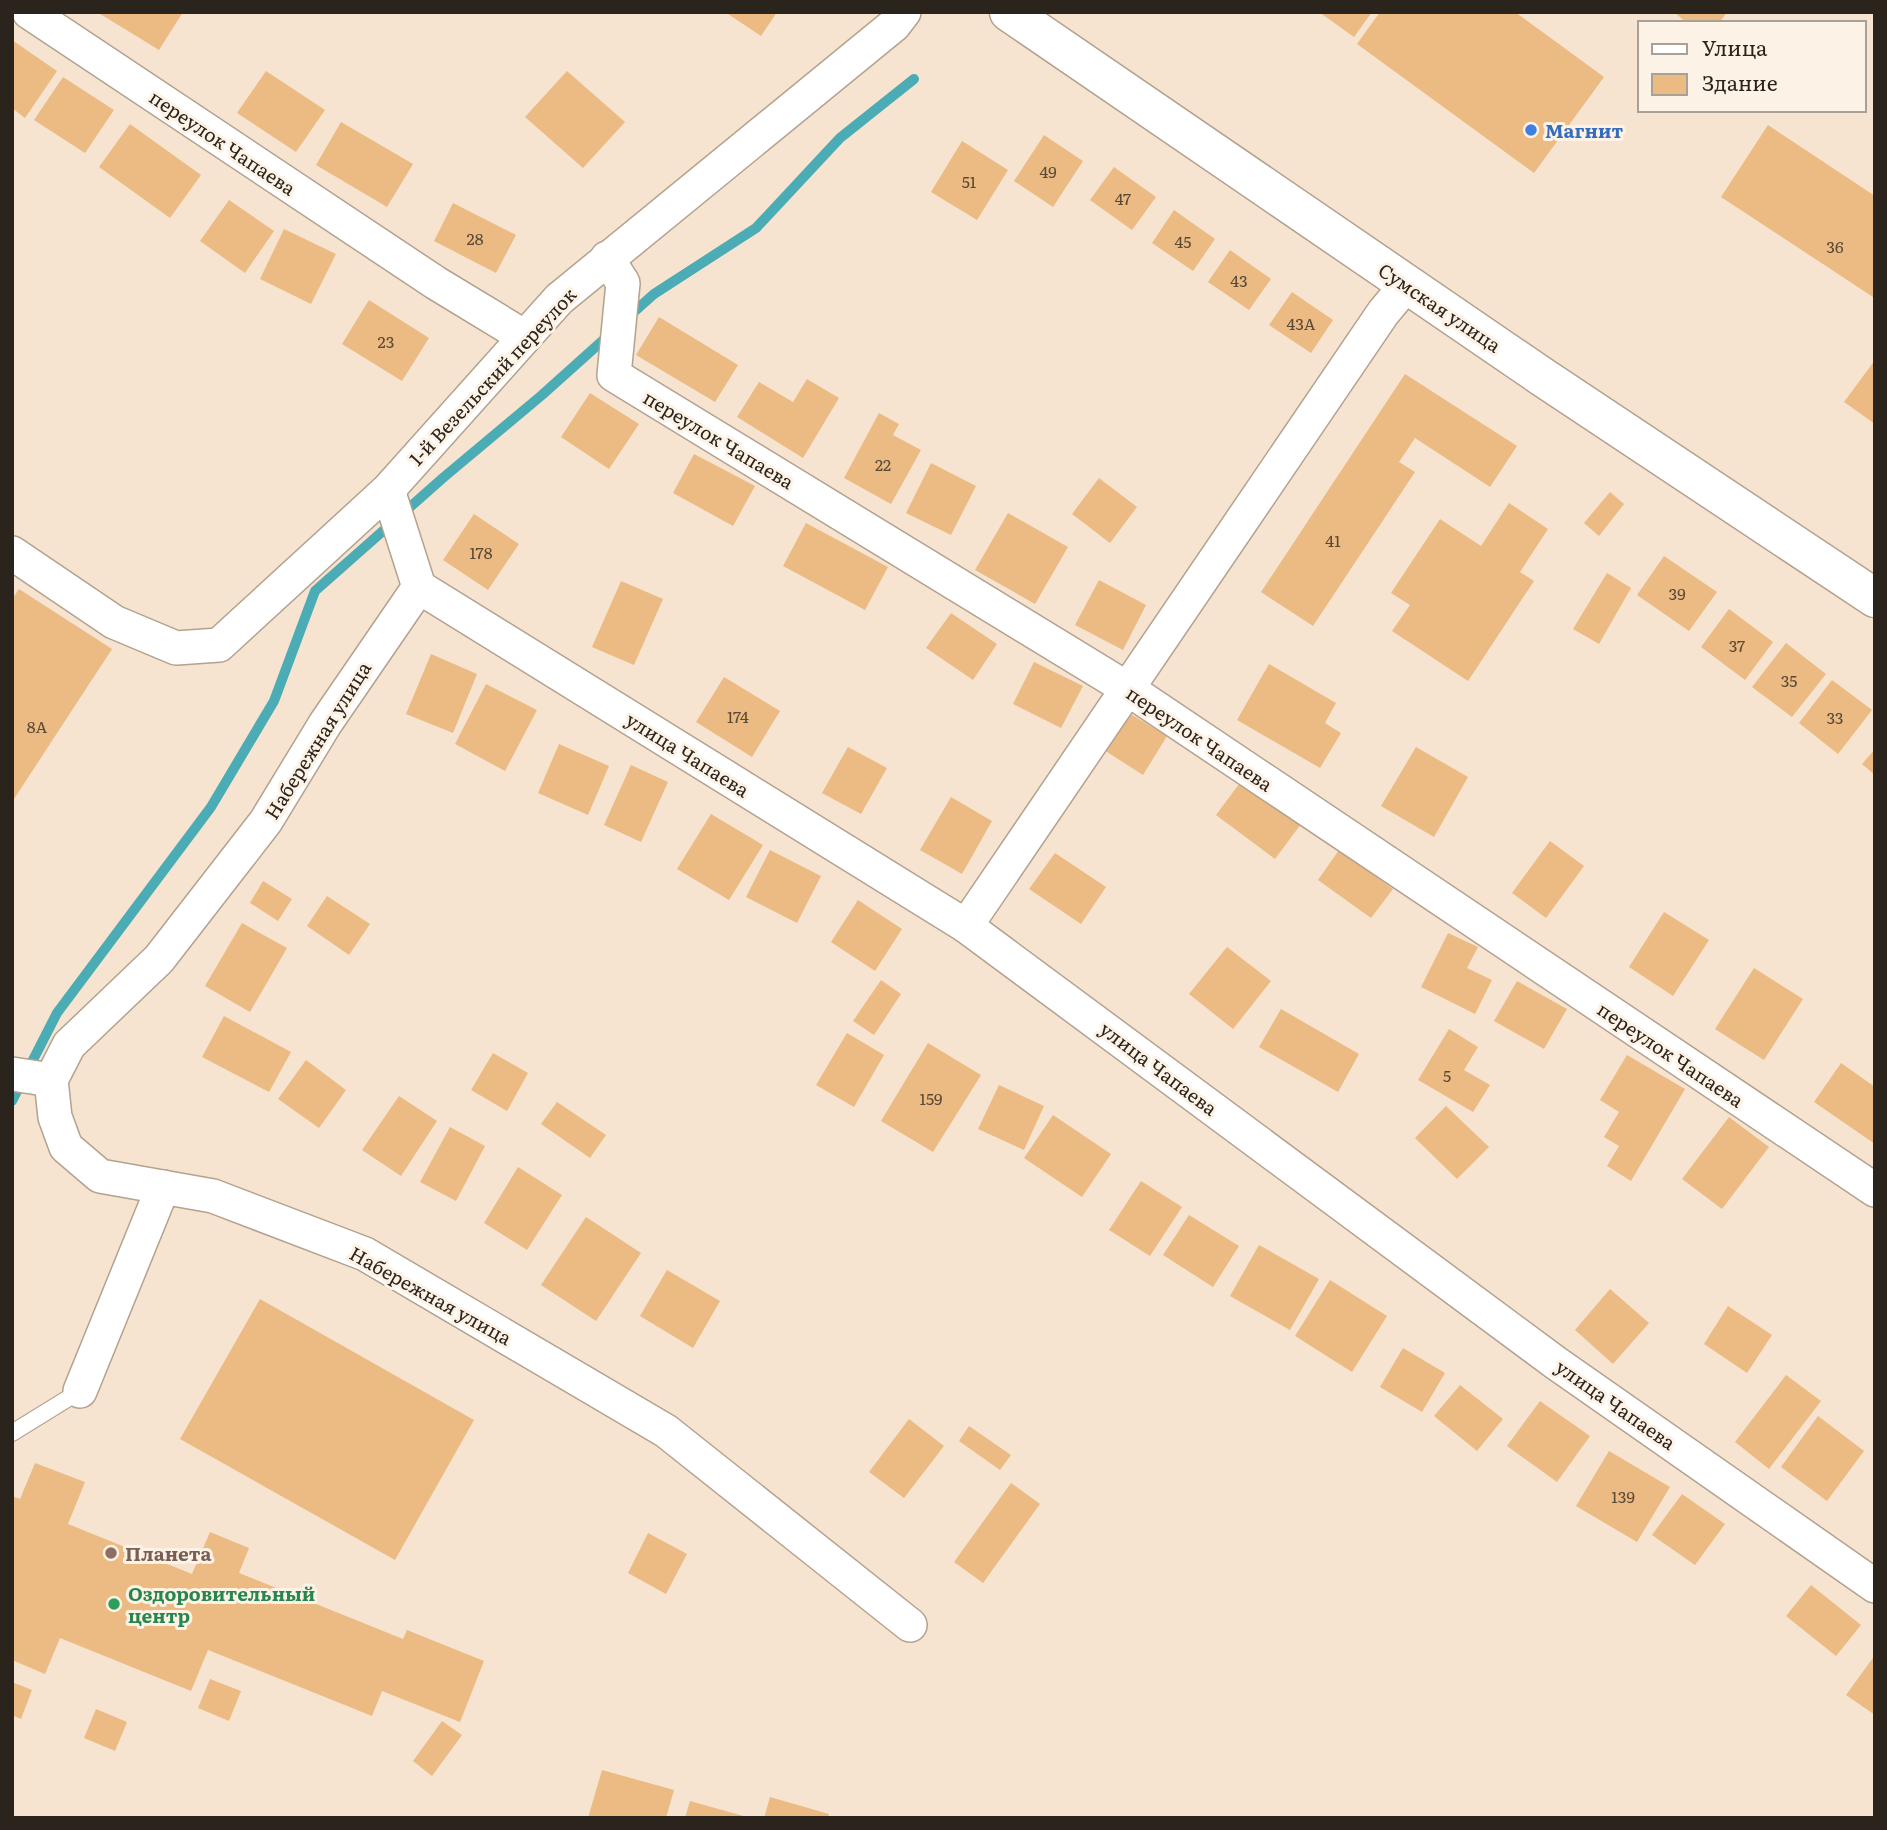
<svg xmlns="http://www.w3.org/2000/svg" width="1887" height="1830" font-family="Literata,serif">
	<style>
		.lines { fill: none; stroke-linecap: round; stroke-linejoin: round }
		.stream { stroke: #4bacb5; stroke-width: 10 }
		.building { fill: #ebbb83 }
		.service-casing { stroke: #b3a28f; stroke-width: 18 }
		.minor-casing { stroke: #b3a28f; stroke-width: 36 }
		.primary-casing { stroke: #b3a28f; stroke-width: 41 }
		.service { stroke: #fff; stroke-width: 16 }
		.minor { stroke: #fff; stroke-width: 33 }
		.primary { stroke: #fff; stroke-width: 38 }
		.shop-dot { fill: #3f7fe0; stroke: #fdf2e6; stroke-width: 2.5 }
		.education-dot { fill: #8d6e63; stroke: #fdf2e6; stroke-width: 2.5 }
		.leisure-dot { fill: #2e9e5b; stroke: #fdf2e6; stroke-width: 2.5 }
		.labels { text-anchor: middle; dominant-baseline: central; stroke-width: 6; stroke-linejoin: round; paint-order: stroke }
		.number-label { font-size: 16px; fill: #5b4a36 }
		.shop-label { font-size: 19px; font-weight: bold; fill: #366cbe; stroke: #fdf2e6; text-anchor: start }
		.street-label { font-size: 19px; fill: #2b241d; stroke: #fdf2e6 }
		.education-label { font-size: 19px; font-weight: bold; fill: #785e54; stroke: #fdf2e6; text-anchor: start }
		.leisure-label { font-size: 19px; font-weight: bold; fill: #27864d; stroke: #fdf2e6; text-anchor: start }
	</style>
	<rect width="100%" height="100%" fill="#f6e4d0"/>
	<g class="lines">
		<!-- stream -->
		<g class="stream">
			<polyline points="627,318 654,294 756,228 840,138 914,79"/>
			<polyline points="12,1101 57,1013 211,807 274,701 315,591 444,477 542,395 610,334"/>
		</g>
	</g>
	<!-- building -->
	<g class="building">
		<polygon points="97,12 183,12 159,50"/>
		<polygon points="725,12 777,12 761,36"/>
		<polygon points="1319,12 1372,12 1354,37"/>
		<polygon points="1380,12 1515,12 1604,77 1534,173 1357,44"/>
		<polygon points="1674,12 1727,12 1719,23 1687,23"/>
		<polygon points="12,40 57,71 25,118 12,108"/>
		<polygon points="266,71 325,110 296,152 237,113"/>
		<polygon points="567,71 625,122 583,168 525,117"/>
		<polygon points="63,77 114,110 85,153 34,120"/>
		<polygon points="341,122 413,164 387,207 316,165"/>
		<polygon points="130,124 201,175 170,218 99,167"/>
		<polygon points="1768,125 1875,196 1875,295 1873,297 1721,197"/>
		<polygon points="1044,135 1083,161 1053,207 1014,181"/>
		<polygon points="962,141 1008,170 977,220 931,192"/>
		<polygon points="1114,167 1156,197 1132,230 1090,200"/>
		<polygon points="229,200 274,231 245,273 200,241"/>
		<polygon points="453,203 516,235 496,273 434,241"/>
		<polygon points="1174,210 1215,239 1193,271 1152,243"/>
		<polygon points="284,229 336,254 311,304 260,279"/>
		<polygon points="1230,250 1271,279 1249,310 1208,282"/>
		<polygon points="1292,292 1333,320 1311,353 1269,325"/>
		<polygon points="369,300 429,338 402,381 342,344"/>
		<polygon points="659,317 738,365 715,402 636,355"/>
		<polygon points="1875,360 1875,424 1844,402"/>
		<polygon points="1405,374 1517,446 1490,487 1415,438 1399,462 1415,472 1313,626 1261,592"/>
		<polygon points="807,379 839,398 803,458 737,417 759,382 793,402"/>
		<polygon points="590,393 639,424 609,469 561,437"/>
		<polygon points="879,413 899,424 893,435 921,450 891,504 844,478"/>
		<polygon points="694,454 755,486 733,526 673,493"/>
		<polygon points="931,463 976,486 951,535 906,513"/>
		<polygon points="1099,478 1137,507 1110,543 1072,514"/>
		<polygon points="1610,492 1624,504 1599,536 1584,523"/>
		<polygon points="1509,503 1548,529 1520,572 1534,581 1468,681 1392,631 1410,605 1391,593 1440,519 1481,546"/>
		<polygon points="1008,513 1068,547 1035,604 975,570"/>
		<polygon points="474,514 519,544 488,590 443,560"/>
		<polygon points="806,523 888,567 865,610 783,566"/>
		<polygon points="1664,556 1717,592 1689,631 1637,595"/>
		<polygon points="1607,573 1631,588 1599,644 1573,629"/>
		<polygon points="1099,580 1146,605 1123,650 1075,625"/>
		<polygon points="621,581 663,599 634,665 592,647"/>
		<polygon points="19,589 112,649 12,802 12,599"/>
		<polygon points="1729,609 1773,642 1745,680 1701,647"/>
		<polygon points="951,613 997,644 973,680 926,648"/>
		<polygon points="1786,643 1826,674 1792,717 1752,687"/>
		<polygon points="431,654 477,674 453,733 406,714"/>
		<polygon points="1034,662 1083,686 1061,728 1013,704"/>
		<polygon points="1269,664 1336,703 1325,723 1341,733 1320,768 1237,720"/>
		<polygon points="724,677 780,711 752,757 696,722"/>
		<polygon points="1832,680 1872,710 1838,754 1799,723"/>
		<polygon points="486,684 537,710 505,771 455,744"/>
		<polygon points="1129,713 1167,736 1143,775 1104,750"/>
		<polygon points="559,744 609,766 588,815 538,793"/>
		<polygon points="848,747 887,768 861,814 822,793"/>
		<polygon points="1416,747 1468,777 1434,837 1381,806"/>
		<polygon points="1875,749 1875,775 1862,764"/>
		<polygon points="631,765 668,782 641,842 604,825"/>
		<polygon points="1242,780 1301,824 1275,859 1216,815"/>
		<polygon points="951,797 992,821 962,874 920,850"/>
		<polygon points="711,814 763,845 729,900 677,869"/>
		<polygon points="1550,841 1584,866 1546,918 1512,893"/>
		<polygon points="770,850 821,876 797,923 746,897"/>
		<polygon points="1339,850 1393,889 1371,918 1318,880"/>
		<polygon points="1055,853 1106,887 1081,924 1029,889"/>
		<polygon points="263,881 292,899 278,921 250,903"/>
		<polygon points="327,896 370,924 349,955 307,926"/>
		<polygon points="858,900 902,929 875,971 831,942"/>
		<polygon points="1664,912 1709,940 1673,996 1629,967"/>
		<polygon points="242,923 287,948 250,1012 205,986"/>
		<polygon points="1448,933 1478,947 1467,968 1492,980 1475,1014 1421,987"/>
		<polygon points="1227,947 1271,981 1233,1029 1189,994"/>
		<polygon points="1754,968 1803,999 1764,1060 1715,1029"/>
		<polygon points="881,980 901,994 874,1035 853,1021"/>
		<polygon points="1517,981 1567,1009 1544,1049 1494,1021"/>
		<polygon points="1281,1009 1359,1054 1338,1092 1259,1047"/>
		<polygon points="224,1016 291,1052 269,1092 202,1057"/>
		<polygon points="1449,1029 1478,1047 1464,1070 1490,1085 1473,1112 1418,1080"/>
		<polygon points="847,1033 884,1055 854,1107 816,1085"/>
		<polygon points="928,1043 981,1075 933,1152 881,1121"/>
		<polygon points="493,1053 528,1073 507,1111 471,1090"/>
		<polygon points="1627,1055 1685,1089 1631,1181 1607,1166 1619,1146 1604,1137 1619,1112 1600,1100"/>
		<polygon points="306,1060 346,1090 319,1128 278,1099"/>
		<polygon points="1841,1063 1875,1087 1875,1144 1814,1102"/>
		<polygon points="999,1085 1044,1106 1024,1150 978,1129"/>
		<polygon points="399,1096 437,1121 401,1176 362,1150"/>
		<polygon points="557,1102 606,1135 590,1158 541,1124"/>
		<polygon points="1446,1106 1489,1147 1457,1179 1415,1138"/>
		<polygon points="1053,1115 1111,1154 1082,1197 1024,1158"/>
		<polygon points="1729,1117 1769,1147 1722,1209 1682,1179"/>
		<polygon points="450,1127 485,1146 456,1201 420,1182"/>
		<polygon points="518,1167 562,1195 527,1250 484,1223"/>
		<polygon points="1141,1181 1182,1207 1150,1256 1109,1230"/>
		<polygon points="1189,1215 1239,1246 1213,1287 1163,1255"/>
		<polygon points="586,1217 641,1253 596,1321 541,1285"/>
		<polygon points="1259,1245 1319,1279 1290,1330 1230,1296"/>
		<polygon points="667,1270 720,1301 693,1348 640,1316"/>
		<polygon points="1330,1280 1387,1316 1352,1372 1295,1336"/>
		<polygon points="1610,1289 1649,1323 1613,1364 1575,1330"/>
		<polygon points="260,1299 474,1420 395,1560 180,1439"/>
		<polygon points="1728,1306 1772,1335 1747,1373 1704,1344"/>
		<polygon points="1403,1348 1445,1373 1422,1412 1380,1387"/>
		<polygon points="1786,1375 1821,1401 1769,1469 1735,1442"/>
		<polygon points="1460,1385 1503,1419 1477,1451 1434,1416"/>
		<polygon points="1540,1401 1590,1436 1557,1482 1507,1446"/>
		<polygon points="1818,1416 1864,1451 1827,1501 1781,1467"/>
		<polygon points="909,1419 944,1446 904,1498 869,1472"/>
		<polygon points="969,1426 1011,1455 1000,1470 959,1441"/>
		<polygon points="1609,1451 1670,1487 1637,1542 1576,1506"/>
		<polygon points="35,1463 85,1482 68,1524 192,1574 210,1532 249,1548 239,1573 403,1639 407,1630 484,1661 460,1722 382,1691 372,1716 208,1650 191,1691 60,1638 45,1674 12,1660 12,1496 20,1499"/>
		<polygon points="1011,1483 1040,1504 983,1583 954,1562"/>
		<polygon points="1682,1494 1725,1524 1695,1565 1652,1535"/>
		<polygon points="648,1533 687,1554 666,1594 628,1573"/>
		<polygon points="1811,1585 1861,1625 1836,1656 1786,1616"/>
		<polygon points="1875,1655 1875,1715 1846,1695"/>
		<polygon points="210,1679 241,1691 229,1721 198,1708"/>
		<polygon points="12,1682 32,1690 21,1719 12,1715"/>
		<polygon points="96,1709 127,1722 115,1751 84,1738"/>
		<polygon points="442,1721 462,1735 432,1776 413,1761"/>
		<polygon points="602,1770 674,1790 666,1818 588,1818"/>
		<polygon points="770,1797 829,1814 828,1818 764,1818"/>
		<polygon points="690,1801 747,1817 747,1818 685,1818"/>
	</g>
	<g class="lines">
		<defs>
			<polyline id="service" points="12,1433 80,1391"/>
			<g id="minor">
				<polyline points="29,12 436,283 525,337"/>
				<polyline points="607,258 623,283 614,375 1128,689 1875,1190"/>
				<polyline points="388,490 419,587"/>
				<polyline points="12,553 114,622 176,648 219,645 388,490 559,299 894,25 904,12"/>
				<polyline points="419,587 966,926 1556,1363 1875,1586"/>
				<polyline points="419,587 325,724 266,821 159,959 69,1045 51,1080 55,1117 66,1147 100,1176 213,1196 365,1254 666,1431 910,1625"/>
				<polyline points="966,926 1383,313 1407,284"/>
				<polyline points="12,1074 51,1080"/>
				<polyline points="80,1391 163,1187"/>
			</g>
			<polyline id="primary" points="1009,12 1541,376 1875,598"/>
		</defs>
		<!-- service casing -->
		<use href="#service" class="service-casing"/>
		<!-- minor casing -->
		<use href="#minor" class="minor-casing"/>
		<!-- primary casing -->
		<use href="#primary" class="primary-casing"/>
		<!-- service -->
		<use href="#service" class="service"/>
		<!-- minor -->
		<use href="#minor" class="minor"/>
		<!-- primary -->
		<use href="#primary" class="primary"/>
	</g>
	<!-- markers -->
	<circle class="shop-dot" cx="1531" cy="130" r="7"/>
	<circle class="education-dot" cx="111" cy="1553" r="7"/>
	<circle class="leisure-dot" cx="114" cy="1604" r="7"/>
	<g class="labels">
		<!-- number labels -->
		<g class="number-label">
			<text x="1048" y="171">49</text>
			<text x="969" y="181">51</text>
			<text x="1123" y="198">47</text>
			<text x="475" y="238">28</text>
			<text x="1183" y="241">45</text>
			<text x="1835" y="246">36</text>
			<text x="1239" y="280">43</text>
			<text x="1301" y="323">43А</text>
			<text x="386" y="341">23</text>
			<text x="883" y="464">22</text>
			<text x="1333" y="540">41</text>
			<text x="481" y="552">178</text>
			<text x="1677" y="593">39</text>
			<text x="1737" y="645">37</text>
			<text x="1789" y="680">35</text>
			<text x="738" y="716">174</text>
			<text x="1835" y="717">33</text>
			<text x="37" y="726">8А</text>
			<text x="1447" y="1075">5</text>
			<text x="931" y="1098">159</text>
			<text x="1623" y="1496">139</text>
		</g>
		<!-- shop labels -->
		<g class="shop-label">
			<text x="1545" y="130">Магнит</text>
		</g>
		<!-- street labels -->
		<g class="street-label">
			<text transform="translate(223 142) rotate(34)">переулок Чапаева</text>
			<text transform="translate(1440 307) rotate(34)">Сумская улица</text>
			<text transform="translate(492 376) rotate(-47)">1-й Везельский переулок</text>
			<text transform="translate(719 439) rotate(31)">переулок Чапаева</text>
			<text transform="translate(1200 738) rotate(34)">переулок Чапаева</text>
			<text transform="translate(317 740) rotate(-58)">Набережная улица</text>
			<text transform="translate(688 754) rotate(32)">улица Чапаева</text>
			<text transform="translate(1671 1054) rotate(34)">переулок Чапаева</text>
			<text transform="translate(1159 1068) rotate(37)">улица Чапаева</text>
			<text transform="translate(431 1295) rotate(29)">Набережная улица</text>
			<text transform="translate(1616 1404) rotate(35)">улица Чапаева</text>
		</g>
		<!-- education labels -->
		<g class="education-label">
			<text x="125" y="1553">Планета</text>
		</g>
		<!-- leisure labels -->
		<g class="leisure-label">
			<text x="128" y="1593">Оздоровительный<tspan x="128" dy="22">центр</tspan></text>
		</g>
	</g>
	<!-- border -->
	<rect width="1887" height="1830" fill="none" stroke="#2b241d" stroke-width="28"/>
	<!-- legend -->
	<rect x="1638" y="21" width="228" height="91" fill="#fdf2e6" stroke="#a9a096" stroke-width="2"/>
	<rect x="1652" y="44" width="35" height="10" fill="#ffffff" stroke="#a9a096" stroke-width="2"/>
	<text x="1702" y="56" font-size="21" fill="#2b241d">Улица</text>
	<rect x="1652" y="74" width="35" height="21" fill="#ebbb83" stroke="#a9a096" stroke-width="2"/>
	<text x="1702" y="91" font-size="21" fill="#2b241d">Здание</text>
</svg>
